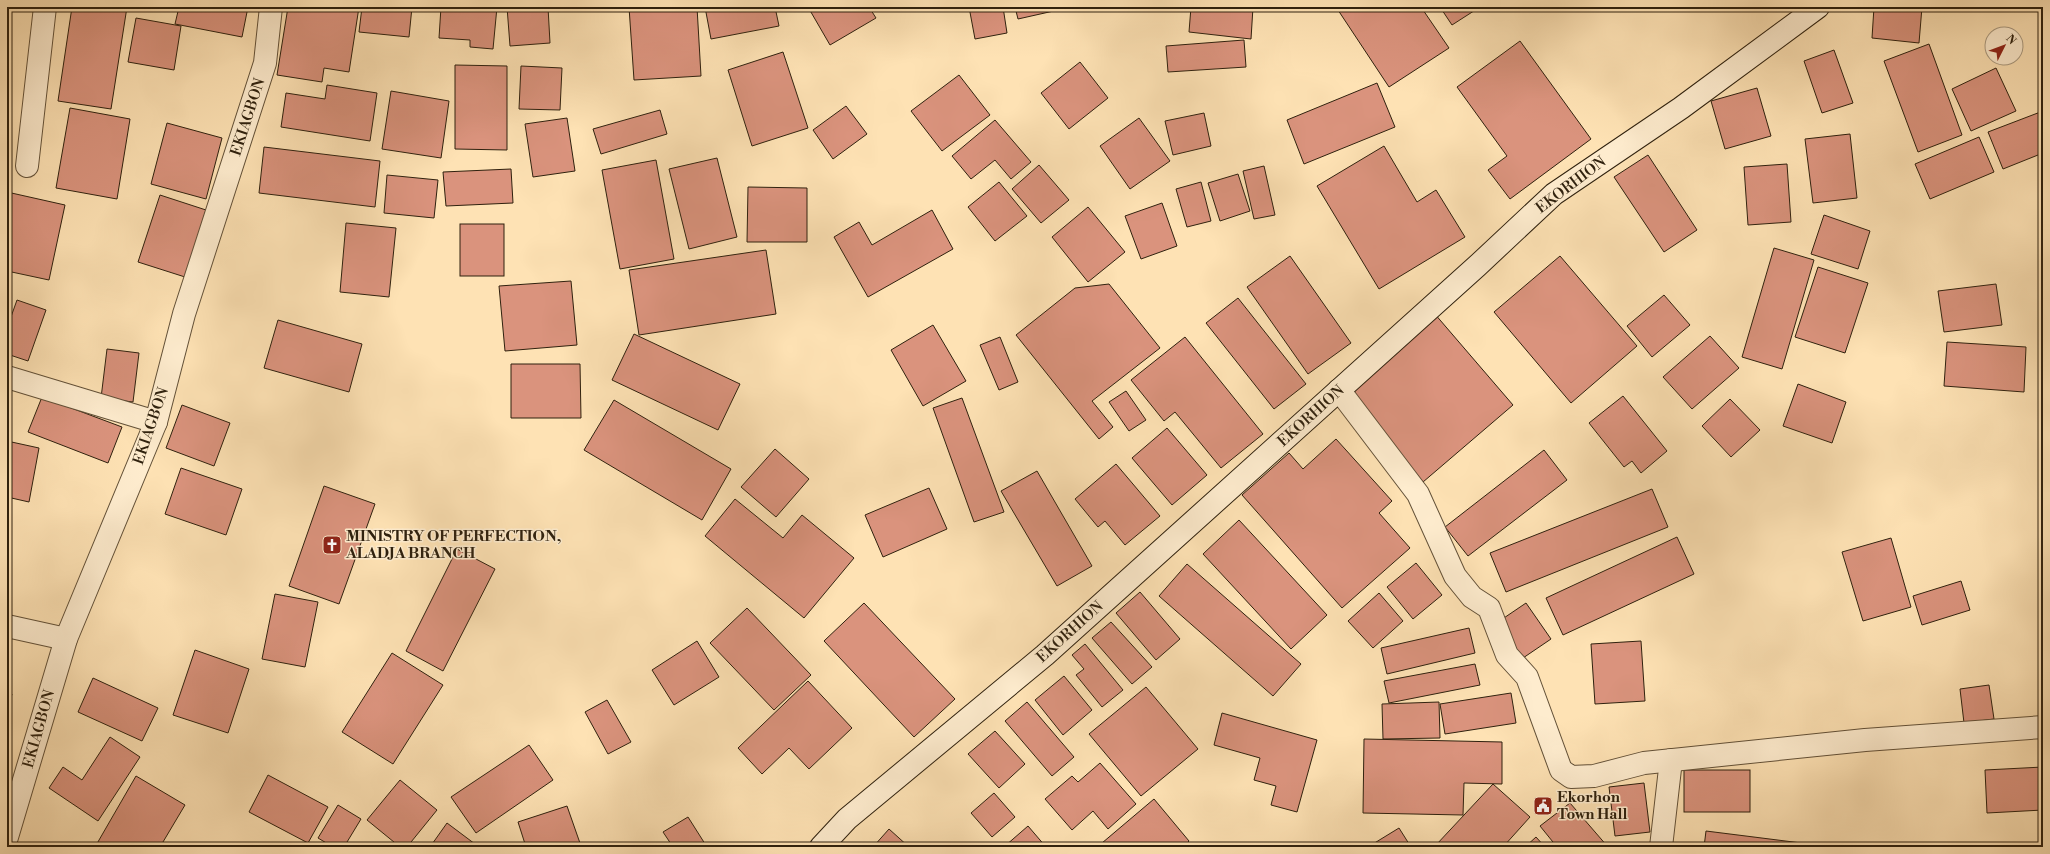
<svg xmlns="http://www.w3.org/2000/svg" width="2050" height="854" font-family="'Libre Bodoni',serif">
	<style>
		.building { fill: #da937d; stroke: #2f210e }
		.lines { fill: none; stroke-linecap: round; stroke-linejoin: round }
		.street-casing { stroke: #635138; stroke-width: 24 }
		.secondary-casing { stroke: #2f210e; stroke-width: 24 }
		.street { stroke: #feecce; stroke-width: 22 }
		.secondary { stroke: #feecce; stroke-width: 22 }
		.labels { text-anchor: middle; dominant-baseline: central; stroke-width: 3; stroke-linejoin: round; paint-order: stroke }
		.street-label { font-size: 15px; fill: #2f210e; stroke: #feecce }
		.poi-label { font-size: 15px; font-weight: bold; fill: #2f210e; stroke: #feecce; text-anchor: start }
	</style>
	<rect width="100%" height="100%" fill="#fee2b4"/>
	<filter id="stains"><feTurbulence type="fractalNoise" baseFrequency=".005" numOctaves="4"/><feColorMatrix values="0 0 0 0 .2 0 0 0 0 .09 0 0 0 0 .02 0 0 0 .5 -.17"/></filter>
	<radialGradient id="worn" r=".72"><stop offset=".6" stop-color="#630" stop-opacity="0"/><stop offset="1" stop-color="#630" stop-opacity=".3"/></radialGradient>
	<!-- building -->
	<g class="building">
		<polygon points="72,7 127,7 111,109 58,101"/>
		<polygon points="179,7 248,7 242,37 175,24"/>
		<polygon points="288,7 359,7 349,72 324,68 322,82 277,75"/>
		<polygon points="362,7 412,7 409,37 359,32"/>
		<polygon points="441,7 497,7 493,49 470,47 470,40 439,38"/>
		<polygon points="507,7 548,7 550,43 510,46"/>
		<polygon points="629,7 697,7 701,76 634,80"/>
		<polygon points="705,7 775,7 779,26 711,39"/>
		<polygon points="808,7 869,7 876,18 830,45"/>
		<polygon points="969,7 1003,7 1007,33 975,39"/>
		<polygon points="1015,7 1057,7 1058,10 1018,19"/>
		<polygon points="1191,7 1253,7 1251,39 1189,32"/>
		<polygon points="1336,7 1421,7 1449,48 1389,87"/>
		<polygon points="1440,7 1480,7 1452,25"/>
		<polygon points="1874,7 1922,7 1919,43 1872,38"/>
		<polygon points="136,18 181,26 174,70 128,62"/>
		<polygon points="1244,40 1246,67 1168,72 1166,46"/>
		<polygon points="1520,41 1591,139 1510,199 1488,170 1507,156 1457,87"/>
		<polygon points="1929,44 1962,135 1918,152 1884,61"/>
		<polygon points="1834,50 1853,103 1822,113 1804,61"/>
		<polygon points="783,52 808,128 752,146 728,70"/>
		<polygon points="1080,62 1108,98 1069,129 1041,93"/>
		<polygon points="455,65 507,66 507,150 455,149"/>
		<polygon points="521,66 562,68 560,110 519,109"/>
		<polygon points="1996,68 2016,111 1971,131 1952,89"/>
		<polygon points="959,75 990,115 942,151 911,111"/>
		<polygon points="1377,83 1395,127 1304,164 1287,120"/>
		<polygon points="327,85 377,93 370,141 281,127 286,93 325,99"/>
		<polygon points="1757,88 1771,136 1725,149 1711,101"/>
		<polygon points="391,91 449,101 441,158 382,149"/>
		<polygon points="846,106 867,134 833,159 813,130"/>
		<polygon points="70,108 130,119 117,199 56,188"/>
		<polygon points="660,110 667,134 601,154 593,129"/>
		<polygon points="2043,111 2043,153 2003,169 1988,132"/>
		<polygon points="1204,113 1211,146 1173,155 1165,121"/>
		<polygon points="567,118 575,171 533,177 525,124"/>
		<polygon points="1139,118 1170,161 1130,189 1100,146"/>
		<polygon points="995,120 1031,162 1011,179 995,160 971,179 952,156"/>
		<polygon points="167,123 222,138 206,199 151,184"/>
		<polygon points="1850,134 1857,198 1813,203 1805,139"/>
		<polygon points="1979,137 1994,172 1930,199 1915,164"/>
		<polygon points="1384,146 1417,202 1436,190 1465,237 1379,289 1317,186"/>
		<polygon points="264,147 380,161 375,207 259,193"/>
		<polygon points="1648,155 1697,230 1664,252 1614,177"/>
		<polygon points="717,158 737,237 689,249 669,169"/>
		<polygon points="656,160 674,259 620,269 602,170"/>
		<polygon points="1787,164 1791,222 1748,225 1744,167"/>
		<polygon points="1039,165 1069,200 1041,223 1012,189"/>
		<polygon points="1264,166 1275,215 1254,219 1243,171"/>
		<polygon points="511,169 513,203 446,206 443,172"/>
		<polygon points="1238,174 1250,211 1220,221 1208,183"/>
		<polygon points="387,175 438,180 434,218 384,213"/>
		<polygon points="999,182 1027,216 995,241 968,207"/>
		<polygon points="1201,182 1211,221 1187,227 1176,189"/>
		<polygon points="748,187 807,188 807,242 747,242"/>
		<polygon points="7,192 65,205 49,280 7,271"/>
		<polygon points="160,195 206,210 185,277 138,262"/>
		<polygon points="1162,203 1177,246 1141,259 1125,216"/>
		<polygon points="1088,207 1125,252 1088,282 1052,237"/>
		<polygon points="932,210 953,249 868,297 834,237 859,222 872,245"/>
		<polygon points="1824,215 1870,231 1858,269 1811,254"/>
		<polygon points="346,223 396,228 389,297 340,292"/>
		<rect x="460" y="224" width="44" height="52"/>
		<polygon points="1774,248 1814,260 1782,369 1742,357"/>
		<polygon points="766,250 776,314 639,335 629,270"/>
		<polygon points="1290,256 1351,343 1308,374 1247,287"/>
		<polygon points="1560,256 1637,346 1571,403 1494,312"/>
		<polygon points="1818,267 1868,283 1845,353 1795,337"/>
		<polygon points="571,281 577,345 505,351 499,286"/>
		<polygon points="1109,284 1160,348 1092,401 1113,427 1099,439 1016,335 1075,288"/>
		<polygon points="1996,284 2002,325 1944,332 1938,291"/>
		<polygon points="1664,295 1690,325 1652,357 1627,326"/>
		<polygon points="1238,298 1306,384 1274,409 1206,323"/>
		<polygon points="17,300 46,310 28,361 7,354 7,328"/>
		<polygon points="1434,313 1513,405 1423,482 1344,390"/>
		<polygon points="278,320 362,344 349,392 264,368"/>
		<polygon points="933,325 966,381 923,406 891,350"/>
		<polygon points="634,334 740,384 718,430 612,380"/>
		<polygon points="1710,336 1739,368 1692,409 1663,377"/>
		<polygon points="1000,337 1018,382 999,390 980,345"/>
		<polygon points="1185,337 1263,434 1221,468 1175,412 1164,421 1131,380"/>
		<polygon points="1947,342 2026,347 2024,392 1944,386"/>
		<polygon points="107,349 139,353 133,402 101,398"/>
		<polygon points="511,364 580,364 581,418 511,418"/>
		<polygon points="1798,384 1846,402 1832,443 1783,426"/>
		<polygon points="1126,391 1146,420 1129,431 1109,402"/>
		<polygon points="1623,396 1667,451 1641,473 1632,461 1624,467 1589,423"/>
		<polygon points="42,397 122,427 108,463 28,432"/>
		<polygon points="962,398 1004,512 974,522 933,408"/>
		<polygon points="1730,399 1760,430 1731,457 1702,426"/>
		<polygon points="614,400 731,469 702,520 584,450"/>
		<polygon points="182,405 230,423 214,466 166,448"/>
		<polygon points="1167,428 1207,475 1172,505 1132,458"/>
		<polygon points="1336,439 1392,501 1379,513 1410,548 1342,608 1242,495 1289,453 1303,469"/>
		<polygon points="7,441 39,448 29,502 7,497"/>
		<polygon points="775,449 809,479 776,517 741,487"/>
		<polygon points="1544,450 1567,480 1468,556 1445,527"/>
		<polygon points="1116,464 1160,516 1125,545 1105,521 1098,527 1075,499"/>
		<polygon points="181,468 242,489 226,535 165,514"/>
		<polygon points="1037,471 1092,566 1057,586 1001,491"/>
		<polygon points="324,486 375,504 339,604 289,586"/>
		<polygon points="929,488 947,529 883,557 865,515"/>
		<polygon points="1652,489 1668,527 1506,592 1490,553"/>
		<polygon points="735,499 783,538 802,515 854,558 804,618 705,536"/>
		<polygon points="1239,520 1327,615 1291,649 1203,554"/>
		<polygon points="1677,537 1694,574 1563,635 1546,598"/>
		<polygon points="1891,538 1911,607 1863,621 1842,552"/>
		<polygon points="457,549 495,569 443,671 406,651"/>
		<polygon points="1416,563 1442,595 1413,619 1387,587"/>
		<polygon points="1187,564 1301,664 1273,696 1159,596"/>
		<polygon points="1961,581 1970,610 1922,625 1913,596"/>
		<polygon points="1140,592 1180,639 1156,660 1116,613"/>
		<polygon points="1379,593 1403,621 1373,648 1348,621"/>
		<polygon points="275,594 318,602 305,667 262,659"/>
		<polygon points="864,603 955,699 914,737 824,641"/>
		<polygon points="1526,603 1551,639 1523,658 1498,622"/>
		<polygon points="747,608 811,675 774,710 710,643"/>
		<polygon points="1111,622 1152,667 1132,684 1092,638"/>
		<polygon points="1469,628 1475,653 1387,674 1381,648"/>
		<polygon points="697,641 719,677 674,705 652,670"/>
		<polygon points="1641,641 1645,701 1595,704 1591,644"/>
		<polygon points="1085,644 1123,690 1102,707 1076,675 1084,669 1072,655"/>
		<polygon points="195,650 249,669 228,733 173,715"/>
		<polygon points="392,653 443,685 393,764 342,732"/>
		<polygon points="1475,664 1480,685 1389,703 1384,681"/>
		<polygon points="1064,676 1092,710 1063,735 1035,700"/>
		<polygon points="93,678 158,708 142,741 78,712"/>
		<polygon points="808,681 852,728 809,769 789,748 762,774 738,748"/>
		<polygon points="1989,685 1994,719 1964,723 1960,689"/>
		<polygon points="1146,687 1198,749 1141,796 1089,734"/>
		<polygon points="7,693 12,694 7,711"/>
		<polygon points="1511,693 1516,723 1445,734 1440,704"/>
		<polygon points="607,700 631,742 608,754 585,712"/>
		<polygon points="1027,702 1074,757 1052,776 1005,721"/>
		<polygon points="1439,702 1440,738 1383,739 1382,704"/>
		<polygon points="1222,713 1317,740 1297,812 1271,805 1276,786 1254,780 1260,758 1214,745"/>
		<polygon points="995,731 1025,764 999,788 968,754"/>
		<polygon points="110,737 140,757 98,821 49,788 63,767 82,780"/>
		<polygon points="1364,739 1502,742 1502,784 1464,783 1463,815 1363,813"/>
		<polygon points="529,745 553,780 476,833 451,797"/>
		<polygon points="1100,763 1136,804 1108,829 1093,811 1072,830 1045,799 1072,776 1078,782"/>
		<polygon points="2043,767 2043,810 1987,813 1985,770"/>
		<rect x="1684" y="770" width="66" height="42"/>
		<polygon points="268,775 328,807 308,843 249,812"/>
		<polygon points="136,776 185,805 160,847 95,847"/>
		<polygon points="400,780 437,810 407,847 400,847 367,820"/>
		<polygon points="1644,783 1650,832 1615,836 1609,787"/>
		<polygon points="1493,784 1530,817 1503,847 1438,847 1436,845"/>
		<polygon points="994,793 1015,817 992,837 971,813"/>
		<polygon points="1154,799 1189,841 1183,847 1105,847 1102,843"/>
		<polygon points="1570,803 1608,847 1557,847 1540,826"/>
		<polygon points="338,805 361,819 344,847 333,847 318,838"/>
		<polygon points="567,806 581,846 526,847 518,822"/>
		<polygon points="688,817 707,847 673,847 663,832"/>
		<polygon points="447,823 479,847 430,847"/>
		<polygon points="1028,826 1046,847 1006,847 1005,846"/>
		<polygon points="1399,828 1411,847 1368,847"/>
		<polygon points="889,829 909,847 873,847"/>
		<polygon points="1706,831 1833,847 1704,847"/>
		<polygon points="1536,837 1545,847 1525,847"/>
	</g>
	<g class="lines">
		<defs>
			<g id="street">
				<polyline points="27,166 45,7"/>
				<polyline points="7,377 156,422"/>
				<polyline points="1339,390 1418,494 1455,576 1472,597 1489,608 1507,655 1527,677 1561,770 1571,777 1594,776 1644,763 1865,740 2043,727"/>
				<polyline points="7,626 66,639"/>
				<polyline points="7,837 66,639 156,422 184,314 265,63 271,7"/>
				<polyline points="1661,847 1671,760"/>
			</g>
			<polyline id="secondary" points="821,847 847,819 1045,655 1477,266 1554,194 1681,108 1818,7"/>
		</defs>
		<!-- street casing -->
		<use href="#street" class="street-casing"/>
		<!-- secondary casing -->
		<use href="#secondary" class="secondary-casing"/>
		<!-- street -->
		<use href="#street" class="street"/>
		<!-- secondary -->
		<use href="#secondary" class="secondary"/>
	</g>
	<!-- icons -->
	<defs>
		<symbol id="church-square" viewBox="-11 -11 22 22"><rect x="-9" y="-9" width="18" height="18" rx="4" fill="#8f2418" stroke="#feecce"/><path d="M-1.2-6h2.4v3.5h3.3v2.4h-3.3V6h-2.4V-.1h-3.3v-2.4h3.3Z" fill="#fff"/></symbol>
		<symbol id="civic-square" viewBox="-11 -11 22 22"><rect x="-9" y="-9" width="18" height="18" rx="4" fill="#8f2418" stroke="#feecce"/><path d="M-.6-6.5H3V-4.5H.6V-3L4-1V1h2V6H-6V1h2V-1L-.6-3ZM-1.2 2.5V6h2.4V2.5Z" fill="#fff"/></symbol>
	</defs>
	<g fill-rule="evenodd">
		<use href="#church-square" x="321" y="534" width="22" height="22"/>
		<use href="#civic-square" x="1532" y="795" width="22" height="22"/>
	</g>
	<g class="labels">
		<!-- street labels -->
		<g class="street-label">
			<text transform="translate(248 117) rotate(-72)">EKIAGBON</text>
			<text transform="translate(1571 185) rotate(-37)">EKORHION</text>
			<text transform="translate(1311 416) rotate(-42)">EKORHION</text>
			<text transform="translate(151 426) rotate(-71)">EKIAGBON</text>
			<text transform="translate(1070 632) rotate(-42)">EKORHION</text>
			<text transform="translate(39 729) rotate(-74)">EKIAGBON</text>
		</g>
		<!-- poi labels -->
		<g class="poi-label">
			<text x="346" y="536">MINISTRY OF PERFECTION,<tspan x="346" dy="17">ALADJA BRANCH</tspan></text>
			<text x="1557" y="797">Ekorhon<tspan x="1557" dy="17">Town Hall</tspan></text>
		</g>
	</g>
	<!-- margin -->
	<rect width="2050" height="854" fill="none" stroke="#fee2b4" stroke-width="24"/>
	<rect x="8" y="8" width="2034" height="838" fill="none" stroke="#2f210e" stroke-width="2"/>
	<rect x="12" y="12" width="2026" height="830" fill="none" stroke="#2f210e"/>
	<!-- north arrow -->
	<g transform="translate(2004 46) rotate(48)"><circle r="19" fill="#feecce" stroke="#ab9b81"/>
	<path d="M0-3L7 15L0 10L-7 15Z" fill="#8f2418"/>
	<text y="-6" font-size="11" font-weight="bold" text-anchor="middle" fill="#2f210e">N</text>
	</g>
	<rect width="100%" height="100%" filter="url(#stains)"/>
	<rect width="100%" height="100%" fill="url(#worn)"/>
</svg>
